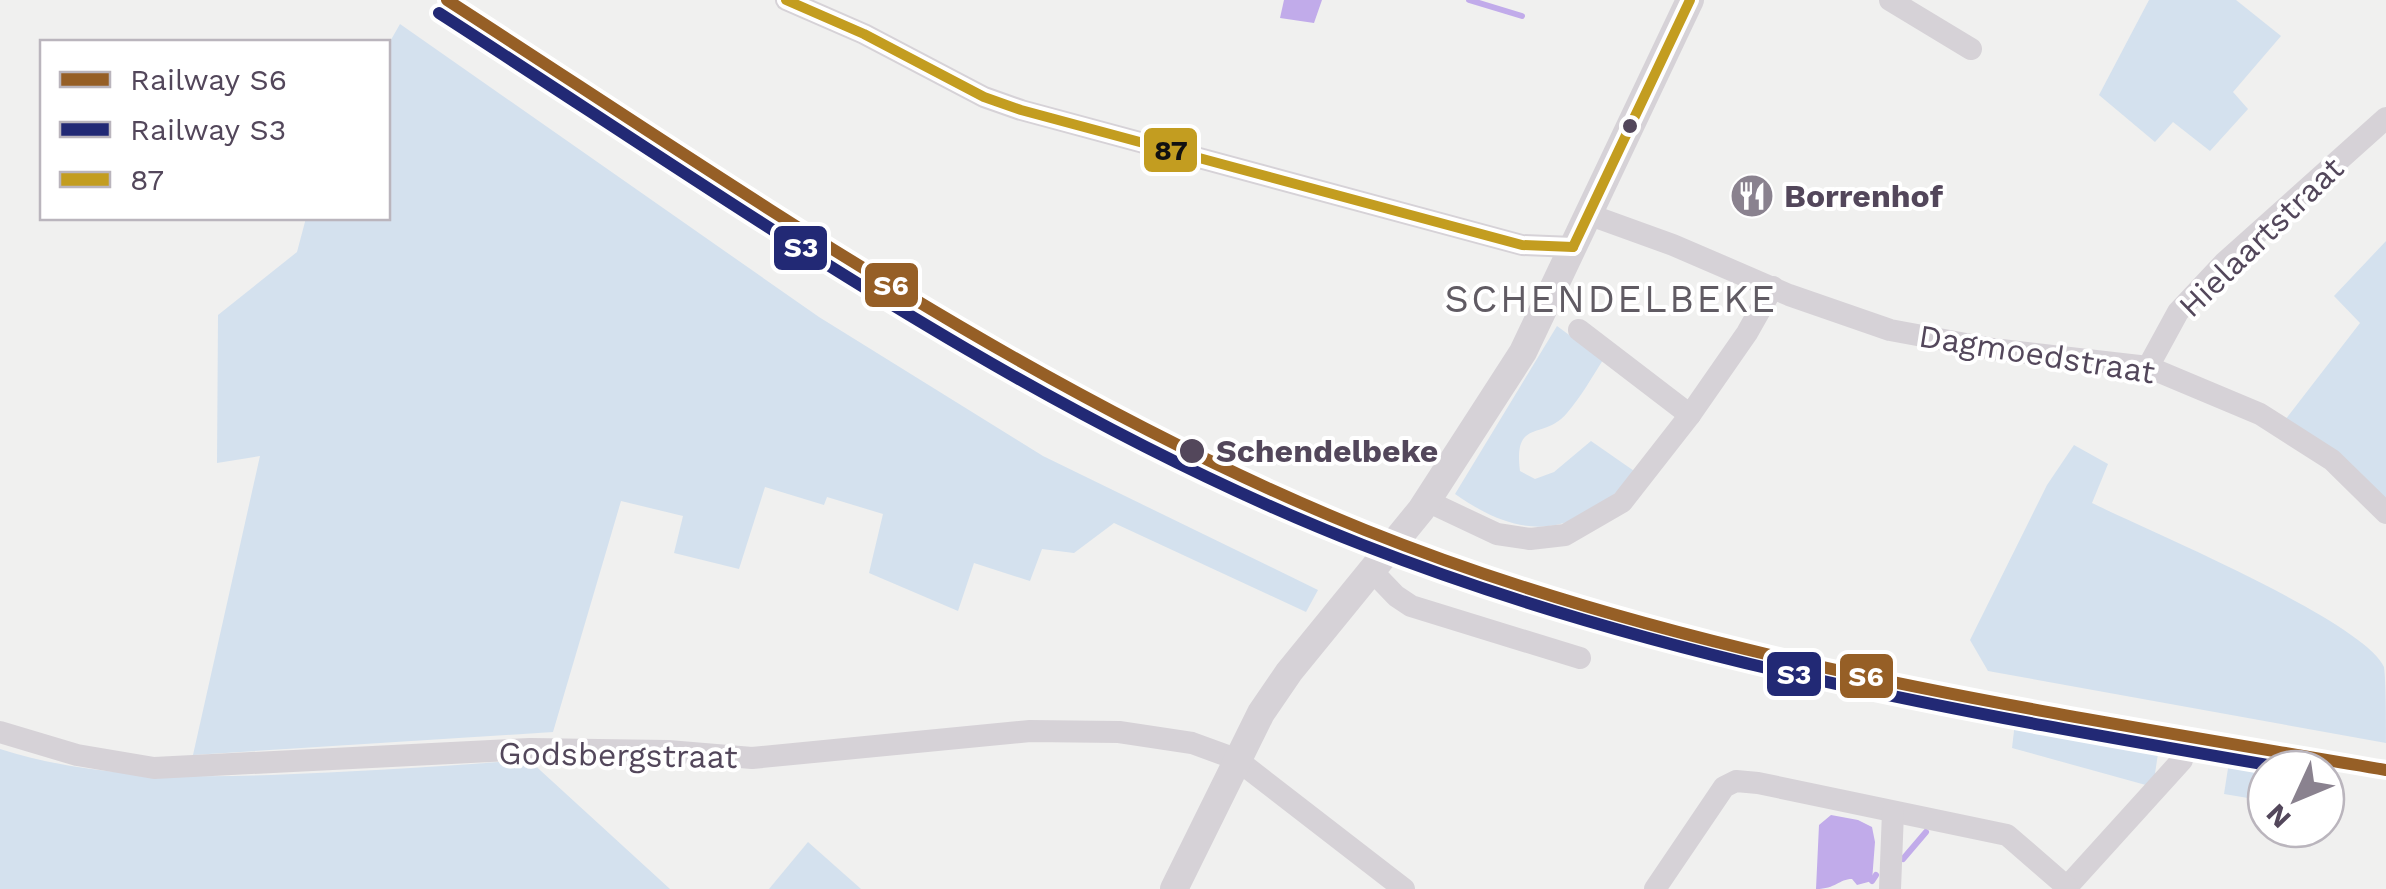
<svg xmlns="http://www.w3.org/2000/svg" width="2386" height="889" font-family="'Work Sans',sans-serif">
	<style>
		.green { fill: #d4e1ee }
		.water { fill: #c1abea }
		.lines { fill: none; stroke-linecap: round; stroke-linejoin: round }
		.stream { stroke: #c1abea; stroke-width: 6 }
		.minor { stroke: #d6d2d7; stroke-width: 22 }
		.tertiary { stroke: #d6d2d7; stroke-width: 28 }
		.bus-1-casing { stroke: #fff; stroke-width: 18 }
		.bus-1 { stroke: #c39d20; stroke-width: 10 }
		.rail-1-casing { stroke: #fff; stroke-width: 20 }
		.rail-2-casing { stroke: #fff; stroke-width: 20 }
		.rail-1 { stroke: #965f26; stroke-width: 12 }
		.rail-2 { stroke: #222975; stroke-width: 12 }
		.bus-dot { fill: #53475b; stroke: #fff; stroke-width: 4 }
		.labels { text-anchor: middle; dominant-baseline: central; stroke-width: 8; stroke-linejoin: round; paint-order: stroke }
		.poi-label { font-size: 32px; font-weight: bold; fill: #53475b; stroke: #fff; text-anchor: start }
		.street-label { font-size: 32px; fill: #53475b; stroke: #fff }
		.stop-label { font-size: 32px; font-weight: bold; fill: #53475b; stroke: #fff; text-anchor: start }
		.quarter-label { font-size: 38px; letter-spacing: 2.5px; fill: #605b63; stroke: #fff }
		.line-badge { stroke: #fff; stroke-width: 4 }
		.badge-label { font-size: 28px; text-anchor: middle; font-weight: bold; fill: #fff }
		.pale-badge-label { font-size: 28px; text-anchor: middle; font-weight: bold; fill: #111 }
	</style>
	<rect width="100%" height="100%" fill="#f0f0ef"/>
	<!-- green -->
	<g class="green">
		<polygon points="2149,0 2236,0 2281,36 2233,92 2248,109 2210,151 2173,122 2155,142 2099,95"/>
		<polygon points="400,24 819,317 1043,456 1318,590 1306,612 1114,523 1074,553 1042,549 1030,581 974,563 958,611 869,573 883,514 827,497 824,505 765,487 739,569 674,553 683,516 621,501 553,732 193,755 260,456 217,463 218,315 297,252 306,218 388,218 388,45"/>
		<polygon points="2386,241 2386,503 2285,420 2360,323 2334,296"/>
		<path d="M1557 326 1603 360C1592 377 1581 397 1567 413 1544 441 1513 417 1520 471L1535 479 1554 472 1591 441 1637 473C1576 535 1528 545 1455 494Z"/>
		<path d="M2074 445 2108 464 2092 503C2147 530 2364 621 2384 667 2386 682 2386 725 2386 743L1988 671 1970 640 2047 485Z"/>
		<polygon points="2015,722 2159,747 2153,787 2012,748"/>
		<path d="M0 749C89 777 179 778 271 775 357 772 443 766 529 760L670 889H0Z"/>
		<polygon points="2229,762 2280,769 2266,769 2266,801 2224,794"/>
		<polygon points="808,842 861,889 769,889"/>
	</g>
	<!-- water -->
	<g class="water">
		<polygon points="1284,0 1322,0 1314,23 1280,18"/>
		<path d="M1831 815 1858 820 1872 827 1875 842 1872 881 1857 885 1852 879C1839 879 1836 889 1816 889L1819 825Z"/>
	</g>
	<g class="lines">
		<!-- stream -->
		<g class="stream">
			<polyline points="1469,0 1522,16"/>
			<polyline points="1903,859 1926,832"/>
			<polyline points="1872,881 1876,875"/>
		</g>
		<!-- minor -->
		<g class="minor">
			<polyline points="786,0 864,34 984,97 1021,110 1522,245 1573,247"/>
			<polyline points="1890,0 1971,49"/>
			<polyline points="1590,215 1673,245 1789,295 1890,330 1993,349 2148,367 2260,414 2332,460 2386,513"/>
			<polyline points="1579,330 1690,415"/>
			<polyline points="2148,367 2178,312 2224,263 2386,118"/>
			<polyline points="1427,501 1497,534 1530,539 1565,535 1622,502 1690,415 1747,333 1773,287"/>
			<polyline points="1372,571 1396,596 1411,606 1580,658"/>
			<polyline points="0,732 77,755 154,768 530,749 668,751 752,758 1030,731 1119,732 1192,743 1236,759 1404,889"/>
			<polyline points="2067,887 2182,760"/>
			<polyline points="1655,889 1724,787 1736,781 1758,783 2007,835 2067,887 2065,889"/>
			<polyline points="1890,889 1893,812"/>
		</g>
		<!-- tertiary -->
		<polyline class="tertiary" points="1174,889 1261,713 1289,672 1421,510 1523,352 1690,0"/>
		<defs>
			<g id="bus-1">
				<polyline points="786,0 864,34 984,97 1021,110 1522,245 1573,247"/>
				<polyline points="1573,247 1690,0"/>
			</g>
		</defs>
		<!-- bus-1 casing -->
		<use href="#bus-1" class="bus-1-casing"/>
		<!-- bus-1 -->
		<use href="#bus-1" class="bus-1"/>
		<defs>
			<path id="rail-1" d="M447 0C743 191 1036 397 1365 530 1691 661 2042 711 2386 770"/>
			<path id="rail-2" d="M439 13C736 204 1032 416 1363 545 1662 662 1977 715 2291 769"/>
		</defs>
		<!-- rail-1 casing -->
		<use href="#rail-1" class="rail-1-casing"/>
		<!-- rail-2 casing -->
		<use href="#rail-2" class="rail-2-casing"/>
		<!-- rail-1 -->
		<use href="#rail-1" class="rail-1"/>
		<!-- rail-2 -->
		<use href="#rail-2" class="rail-2"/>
	</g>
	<!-- icons -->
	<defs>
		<symbol id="restaurant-disc" viewBox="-11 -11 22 22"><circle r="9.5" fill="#8a828f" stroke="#fff"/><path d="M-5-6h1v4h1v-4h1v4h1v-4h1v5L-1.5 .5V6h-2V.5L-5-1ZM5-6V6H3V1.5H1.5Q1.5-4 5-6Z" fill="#fff"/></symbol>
	</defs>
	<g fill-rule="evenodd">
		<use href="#restaurant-disc" x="1727" y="171" width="50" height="50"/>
	</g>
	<!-- markers -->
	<g class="bus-dot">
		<circle cx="1630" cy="126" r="9"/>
		<circle cx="1192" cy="451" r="14"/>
	</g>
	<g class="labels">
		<!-- poi labels -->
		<g class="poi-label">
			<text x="1784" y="196">Borrenhof</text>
		</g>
		<!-- street labels -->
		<g class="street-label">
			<text transform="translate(2261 237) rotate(-44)">Hielaartstraat</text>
			<text transform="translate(2037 354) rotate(9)">Dagmoedstraat</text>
			<text transform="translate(618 755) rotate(1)">Godsbergstraat</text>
		</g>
		<!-- stop labels -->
		<g class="stop-label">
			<text x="1216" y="451">Schendelbeke</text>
		</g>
		<!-- quarter labels -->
		<g class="quarter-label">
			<text x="1611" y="299">SCHENDELBEKE</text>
		</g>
	</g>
	<g class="line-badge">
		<rect x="1142" y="126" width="57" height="48" rx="10" fill="#c39d20"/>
		<rect x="772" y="224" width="57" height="48" rx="10" fill="#222975"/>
		<rect x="863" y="261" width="57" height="48" rx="10" fill="#965f26"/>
		<rect x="1765" y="650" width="58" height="48" rx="10" fill="#222975"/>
		<rect x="1838" y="652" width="57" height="48" rx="10" fill="#965f26"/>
	</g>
	<g class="badge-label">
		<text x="801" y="257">S3</text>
		<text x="891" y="295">S6</text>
		<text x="1794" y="684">S3</text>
		<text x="1866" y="686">S6</text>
	</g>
	<g class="pale-badge-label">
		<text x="1171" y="160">87</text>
	</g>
	<!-- legend -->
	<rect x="40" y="40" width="350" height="180" fill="#ffffff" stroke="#bab5bd" stroke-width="2.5"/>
	<rect x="60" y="72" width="50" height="15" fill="#965f26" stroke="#bab5bd" stroke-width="2.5"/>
	<text x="130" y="90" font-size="30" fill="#53475b">Railway S6</text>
	<rect x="60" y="122" width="50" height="15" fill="#222975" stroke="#bab5bd" stroke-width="2.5"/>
	<text x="130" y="140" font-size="30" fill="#53475b">Railway S3</text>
	<rect x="60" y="172" width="50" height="15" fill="#c39d20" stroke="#bab5bd" stroke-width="2.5"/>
	<text x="130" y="190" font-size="30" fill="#53475b">87</text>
	<!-- north arrow -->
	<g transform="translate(2296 799) rotate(226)"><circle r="48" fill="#ffffff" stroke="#bab5bd" stroke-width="2.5"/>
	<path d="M0-8L18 38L0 25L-18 38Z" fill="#8a828f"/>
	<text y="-15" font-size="28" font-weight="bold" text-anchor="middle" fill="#53475b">N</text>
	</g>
</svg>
